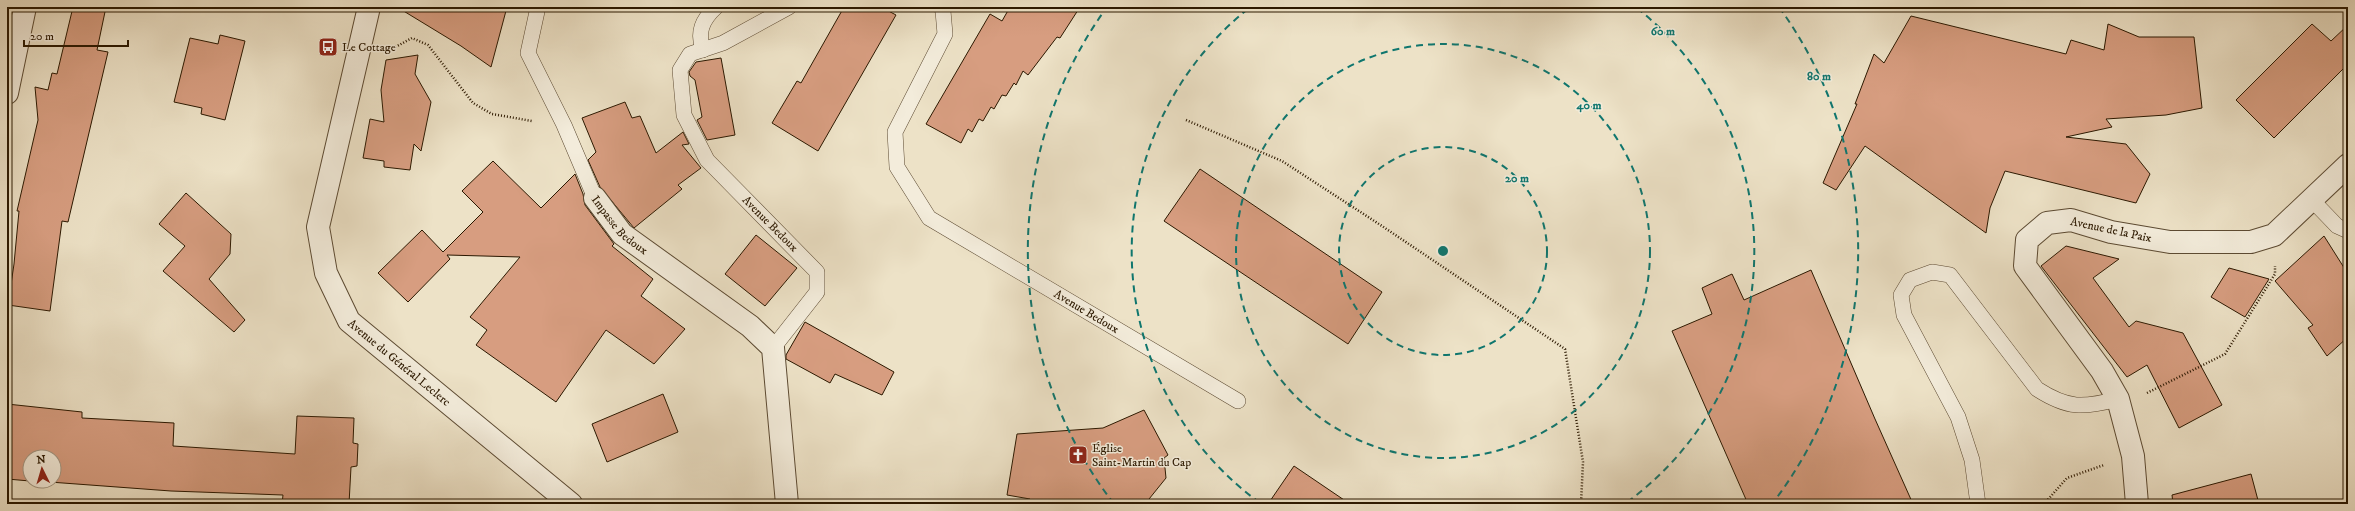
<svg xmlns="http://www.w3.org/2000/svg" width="2355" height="511" font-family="'IM FELL DW Pica',serif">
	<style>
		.building { fill: #d79d80; stroke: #2b1800 }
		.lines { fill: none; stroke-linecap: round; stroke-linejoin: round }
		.lane-casing { stroke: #5c4a32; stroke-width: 16 }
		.street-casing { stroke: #5c4a32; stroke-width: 24 }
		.path { stroke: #2b1800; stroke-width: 2.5; stroke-dasharray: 1 2; stroke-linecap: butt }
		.lane { stroke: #f3ecdb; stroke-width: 15 }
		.street { stroke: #f3ecdb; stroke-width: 22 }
		.ring { fill: none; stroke: #0f766e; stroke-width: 2; stroke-dasharray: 7 5 }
		.labels { text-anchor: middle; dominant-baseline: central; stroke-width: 3; stroke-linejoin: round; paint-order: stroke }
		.poi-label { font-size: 12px; fill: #2b1800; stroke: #f3ecdb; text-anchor: start }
		.street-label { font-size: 12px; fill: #2b1800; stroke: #f3ecdb }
		.centre { fill: #0f766e; stroke: #f3ecdb; stroke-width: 2 }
		.ring-label { font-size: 12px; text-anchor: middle; font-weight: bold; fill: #0f766e; stroke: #f3ecdb; stroke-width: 3; stroke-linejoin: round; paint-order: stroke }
	</style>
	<rect width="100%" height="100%" fill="#ede2c7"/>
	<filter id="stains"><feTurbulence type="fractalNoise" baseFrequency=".005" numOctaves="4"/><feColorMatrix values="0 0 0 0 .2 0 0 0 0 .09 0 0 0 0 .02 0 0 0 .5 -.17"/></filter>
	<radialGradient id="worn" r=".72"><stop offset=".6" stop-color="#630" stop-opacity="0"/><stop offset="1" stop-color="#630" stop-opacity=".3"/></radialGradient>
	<!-- building -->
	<g class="building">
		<polygon points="73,7 106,7 97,50 108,52 68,222 62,221 50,311 8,305 14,264 19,211 17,211 38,120 35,87 48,90 52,73 57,74"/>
		<polygon points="397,7 507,7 491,67 461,46"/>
		<polygon points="844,7 881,7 896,15 818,151 772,123 797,81 801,83"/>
		<polygon points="1010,7 1080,7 1060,38 1057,37 1028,75 1023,71 1016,85 1014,83 1006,96 1002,95 994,109 991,107 983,121 979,119 972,132 968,129 961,143 926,124 990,14 1002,21"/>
		<polygon points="1911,16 2066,54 2071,40 2104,50 2108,24 2139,37 2194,37 2202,108 2166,115 2106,119 2112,127 2066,137 2126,144 2150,174 2136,203 2005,171 1990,208 1986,233 1865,146 1836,190 1823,183 1857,104 1855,104 1874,54 1884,63"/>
		<polygon points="2312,24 2331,41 2348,25 2348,64 2274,138 2236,100"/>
		<polygon points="220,35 245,41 225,120 201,114 202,108 174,102 190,38 218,44"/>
		<polygon points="418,55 415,74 431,102 421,151 414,144 410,170 384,167 384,161 363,158 370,119 384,122 381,90 386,60"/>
		<polygon points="721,58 735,135 707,140 697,120 702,117 695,80 690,76 689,72 696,62"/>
		<polygon points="625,102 632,118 640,116 656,153 683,132 689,144 682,145 701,168 678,185 682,189 634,228 600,187 588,160 596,152 582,118"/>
		<polygon points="493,161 541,208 575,174 583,194 585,205 614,244 612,246 653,279 641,296 685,329 654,364 606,330 556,402 476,345 487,330 470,317 520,257 447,255 450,259 408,302 378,273 422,230 443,252 483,212 462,191"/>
		<polygon points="1200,169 1382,292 1348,344 1164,221"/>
		<polygon points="186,193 231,234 230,254 209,279 245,320 234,332 163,271 185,246 159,224"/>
		<polygon points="756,235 797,268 765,306 725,274"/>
		<polygon points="2324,236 2348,274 2348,337 2327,356 2308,328 2313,325 2275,281"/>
		<polygon points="2066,246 2119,259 2093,278 2129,327 2136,321 2183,333 2222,405 2179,428 2147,365 2127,377 2041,266"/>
		<polygon points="2229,268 2269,279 2245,317 2211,297"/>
		<polygon points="1811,270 1875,419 1913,504 1748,504 1672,331 1712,314 1702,288 1732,274 1744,300"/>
		<polygon points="805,322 894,372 882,395 835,374 830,383 786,359 786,355"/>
		<polygon points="663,394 678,432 607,462 592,424"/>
		<polygon points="7,404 82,412 82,418 174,423 173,446 295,454 297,416 354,418 353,443 358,444 357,466 351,467 349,504 282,504 283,495 171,491 36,481 54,481 54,457 30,457 30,481 7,479"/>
		<polygon points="1144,410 1168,455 1164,458 1166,478 1145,504 1029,504 1030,499 1007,495 1017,434 1103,428"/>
		<polygon points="1294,466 1350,504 1268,504"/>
		<polygon points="2251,474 2259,504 2173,504 2172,495"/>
	</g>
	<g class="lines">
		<defs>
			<g id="lane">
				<polyline points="538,7 528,53 564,125 595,198"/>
				<path id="s1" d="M941 7 943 11 945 34 895 132 897 167 929 218 1238 401"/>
				<path d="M703 50C697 32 702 20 716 7"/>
				<polyline points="2312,200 2337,226 2348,231"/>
				<polyline points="773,348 817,292 817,272 707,160 684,115 680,70 690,54 723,43 789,7"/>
				<path d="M1978 504 1972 460 1958 417 1904 315 1901 295 1910 280 1932 272 1950 275 2037 389C2068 409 2083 408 2118 399"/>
			</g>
			<g id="street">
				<path id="s2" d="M369 7 318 227 326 273 349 321 571 504"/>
				<polyline points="7,93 25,7"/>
				<path id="s3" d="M595 198 622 234 750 326 773 348 787 504"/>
				<polyline points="2137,504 2133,456 2118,399 2102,371 2025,266 2027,240 2047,223 2071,220 2111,232 2170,242 2251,242 2274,235 2348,165"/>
			</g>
		</defs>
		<!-- lane casing -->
		<use href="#lane" class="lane-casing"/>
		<!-- street casing -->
		<use href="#street" class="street-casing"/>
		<!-- path -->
		<g class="path">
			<polyline points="390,50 412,38 428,45 473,103 492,114 532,121"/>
			<polyline points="1186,120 1282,161 1382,226 1565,349 1583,462 1581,504"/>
			<polyline points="2147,393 2225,354 2275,274 2275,266"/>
			<polyline points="2044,504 2067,478 2104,465"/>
		</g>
		<!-- lane -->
		<use href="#lane" class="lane"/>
		<!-- street -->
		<use href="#street" class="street"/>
	</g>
	<!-- distance rings -->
	<g class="ring">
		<circle cx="1443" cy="251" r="104"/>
		<circle cx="1443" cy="251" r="207"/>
		<path d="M1260 503A311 311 0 0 1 1249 8M1637 8A311 311 0 0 1 1626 503"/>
		<path d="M1114 504A415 415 0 0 1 1107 7M1779 7A415 415 0 0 1 1772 504"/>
	</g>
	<!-- icons -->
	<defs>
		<symbol id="bus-square" viewBox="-11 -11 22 22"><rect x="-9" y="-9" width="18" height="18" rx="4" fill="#8f2418" stroke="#f3ecdb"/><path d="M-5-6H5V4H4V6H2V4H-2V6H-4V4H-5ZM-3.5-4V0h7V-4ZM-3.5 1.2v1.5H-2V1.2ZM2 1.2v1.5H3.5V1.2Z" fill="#fff"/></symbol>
		<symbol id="church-square" viewBox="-11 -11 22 22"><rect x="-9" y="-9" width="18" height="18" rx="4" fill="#8f2418" stroke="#f3ecdb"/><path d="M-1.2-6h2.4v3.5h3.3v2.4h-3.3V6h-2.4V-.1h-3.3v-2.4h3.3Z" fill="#fff"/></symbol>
	</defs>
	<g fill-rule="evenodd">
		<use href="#bus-square" x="317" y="36" width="22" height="22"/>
		<use href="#church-square" x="1067" y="444" width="22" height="22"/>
	</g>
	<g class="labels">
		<!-- poi labels -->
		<g class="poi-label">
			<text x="342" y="47">Le Cottage</text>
			<text x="1092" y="448">Église<tspan x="1092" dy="14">Saint-Martin du Cap</tspan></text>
		</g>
		<!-- street labels -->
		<g class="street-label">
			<text stroke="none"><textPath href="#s3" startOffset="37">Impasse Bedoux</textPath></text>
			<text transform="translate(770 224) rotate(45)">Avenue Bedoux</text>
			<text transform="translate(2111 230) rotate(12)">Avenue de la Paix</text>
			<text stroke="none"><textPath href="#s1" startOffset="416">Avenue Bedoux</textPath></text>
			<text stroke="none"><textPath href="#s2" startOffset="391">Avenue du Général Leclerc</textPath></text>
		</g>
	</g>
	<circle cx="1443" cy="251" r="6" class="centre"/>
	<g class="ring-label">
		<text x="1663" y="35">60 m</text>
		<text x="1819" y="80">80 m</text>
		<text x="1589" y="109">40 m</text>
		<text x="1517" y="182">20 m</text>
	</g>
	<!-- margin -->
	<rect width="2355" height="511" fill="none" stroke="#ede2c7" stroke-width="24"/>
	<rect x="8" y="8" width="2339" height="495" fill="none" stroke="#2b1800" stroke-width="2"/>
	<rect x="12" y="12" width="2331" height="487" fill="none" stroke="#2b1800"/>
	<!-- north arrow -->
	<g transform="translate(42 469) rotate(355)"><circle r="19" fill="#f3ecdb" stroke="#a39783"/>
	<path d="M0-3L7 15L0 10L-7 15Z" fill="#8f2418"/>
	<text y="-6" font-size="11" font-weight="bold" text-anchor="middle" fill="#2b1800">N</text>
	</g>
	<!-- scale -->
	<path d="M24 40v6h104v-6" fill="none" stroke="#2b1800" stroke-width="2"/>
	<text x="30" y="40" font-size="12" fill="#2b1800" stroke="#f3ecdb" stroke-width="3" paint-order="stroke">20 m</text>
	<rect width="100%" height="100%" filter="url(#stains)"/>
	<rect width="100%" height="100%" fill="url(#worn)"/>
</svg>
